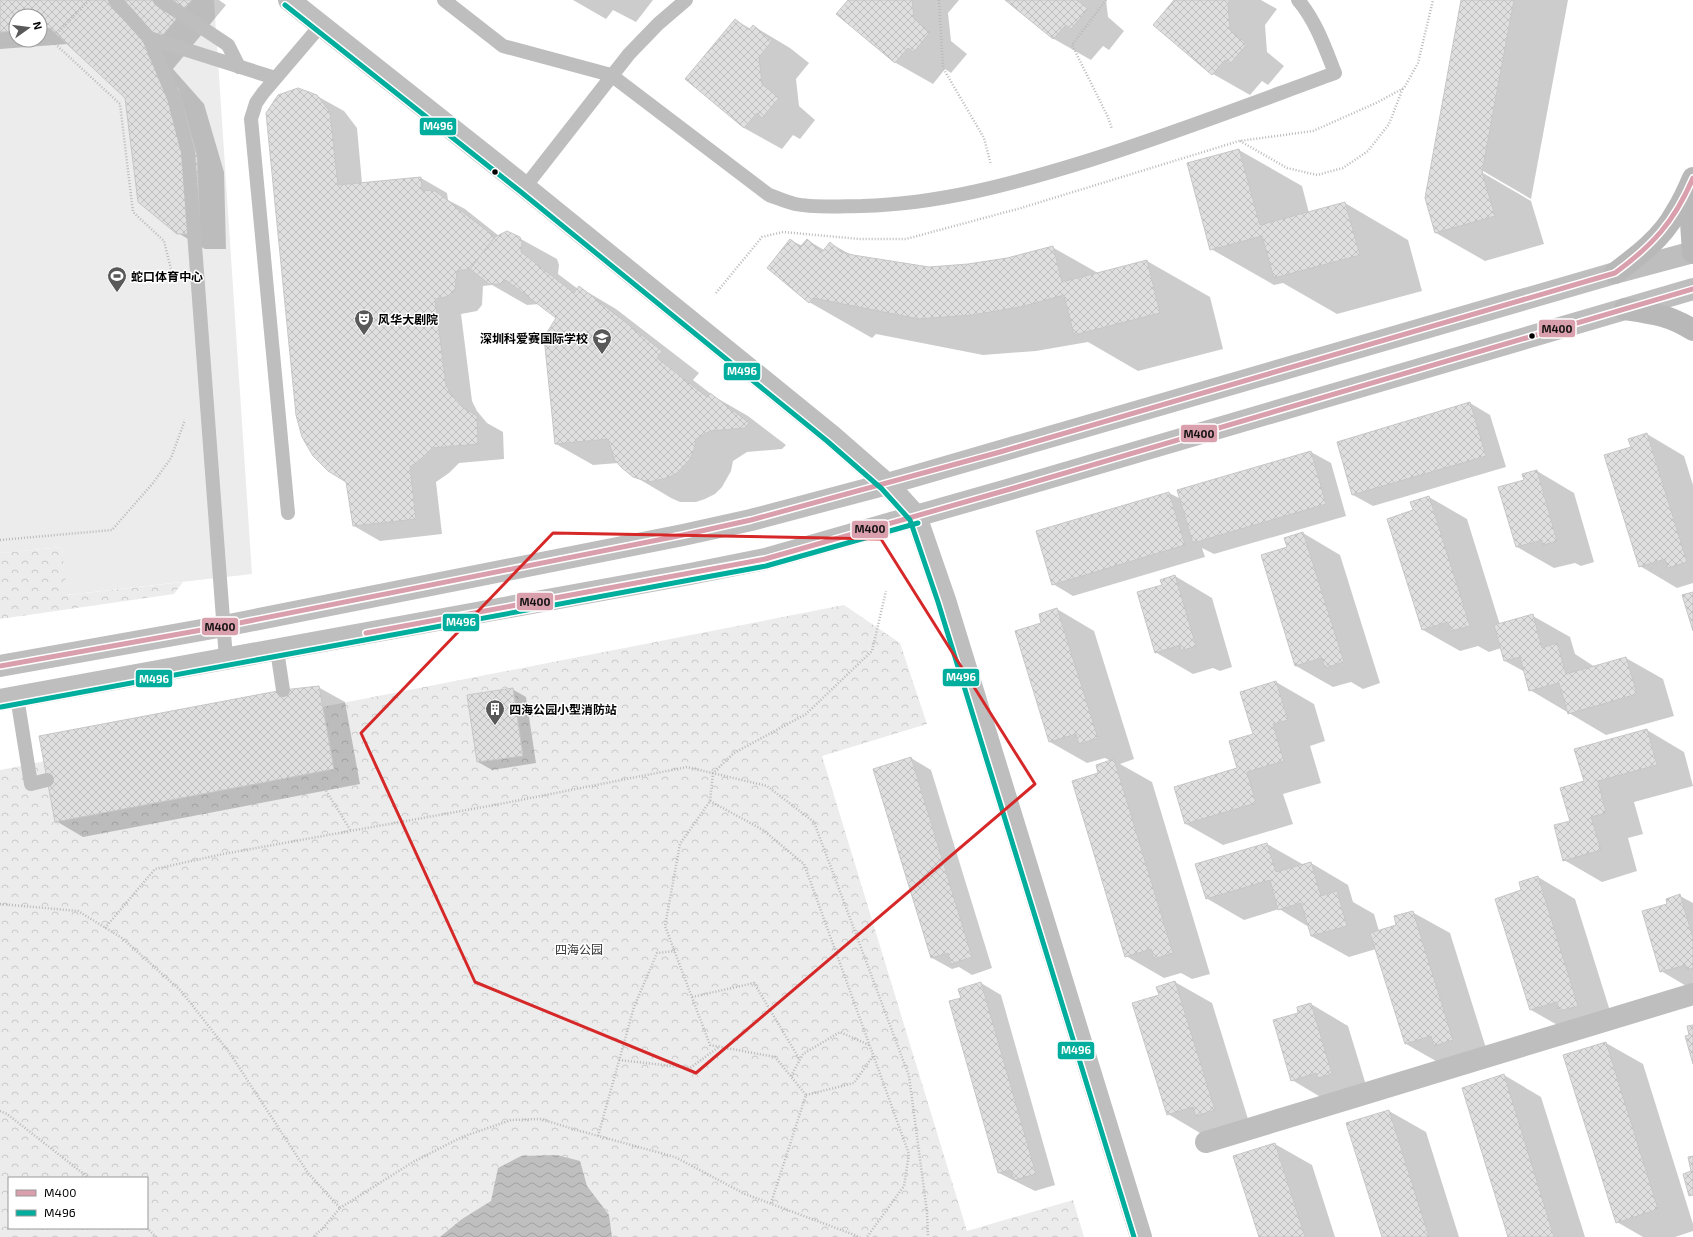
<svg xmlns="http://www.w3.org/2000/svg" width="1693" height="1237" font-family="'Exo 2','Noto Sans SC',sans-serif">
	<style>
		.grass { fill: #ececec; fill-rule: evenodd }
		.park { fill: url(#park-crowns); fill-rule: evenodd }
		.water { fill: url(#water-waves) }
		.shadow { fill: #0003; fill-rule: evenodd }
		.building { fill: url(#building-cross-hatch); stroke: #c7c7c7 }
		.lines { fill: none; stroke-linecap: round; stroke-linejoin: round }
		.path { stroke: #b9b9b9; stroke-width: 2.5; stroke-dasharray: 1 2; stroke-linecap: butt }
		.service { stroke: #bebebe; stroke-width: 14 }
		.minor { stroke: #bebebe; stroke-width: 22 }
		.tertiary { stroke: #bebebe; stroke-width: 22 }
		.secondary { stroke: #b8b8b8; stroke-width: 22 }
		.bus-1-casing { stroke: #fff; stroke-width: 8 }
		.bus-2-casing { stroke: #fff; stroke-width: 8 }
		.bus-1 { stroke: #d99fad; stroke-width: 5 }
		.bus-2 { stroke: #01ad9c; stroke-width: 5 }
		.marked { fill: none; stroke: #d62828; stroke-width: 3; stroke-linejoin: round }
		.bus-dot { fill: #000; stroke: #fff; stroke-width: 1.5 }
		.labels { text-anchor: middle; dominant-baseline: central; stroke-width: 3; stroke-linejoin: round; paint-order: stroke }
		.poi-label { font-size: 12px; font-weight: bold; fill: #000; stroke: #fff; text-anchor: start }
		.park-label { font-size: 12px; fill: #333; stroke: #fff }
		.line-badge { stroke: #fff; stroke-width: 1.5 }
		.badge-label { font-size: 11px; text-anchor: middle; font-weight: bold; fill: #fff }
		.pale-badge-label { font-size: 11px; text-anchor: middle; font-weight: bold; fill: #111 }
	</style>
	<defs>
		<pattern id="park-crowns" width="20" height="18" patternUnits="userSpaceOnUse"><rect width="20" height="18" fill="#ececec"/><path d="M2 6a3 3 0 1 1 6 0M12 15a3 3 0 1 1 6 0" fill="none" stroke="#c9c9c9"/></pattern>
		<pattern id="water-waves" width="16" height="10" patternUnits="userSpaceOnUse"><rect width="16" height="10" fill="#bfbfbf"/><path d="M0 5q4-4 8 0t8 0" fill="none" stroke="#a2a2a2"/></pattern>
		<pattern id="building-cross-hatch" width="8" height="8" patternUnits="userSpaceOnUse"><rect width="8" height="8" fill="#dfdfdf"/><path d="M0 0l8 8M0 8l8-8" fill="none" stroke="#bebebe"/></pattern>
	</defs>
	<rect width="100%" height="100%" fill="#fff"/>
	<!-- grass -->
	<path class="grass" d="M0 0H214L252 574 66 595 62 547 0 553ZM16 16H40V40H16Z"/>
	<!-- park -->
	<g class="park">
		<polygon points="62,547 67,595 183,582 174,594 0,619 0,553"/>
		<path d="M844 605 900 643 927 724 822 756 967 1231 1073 1200 1084 1237H0V770ZM9 1178H147V1228H9Z"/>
	</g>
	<!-- water -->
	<polygon class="water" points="557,1155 580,1161 587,1186 609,1215 612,1237 440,1237 462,1219 491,1201 498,1168 521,1156"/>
	<!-- shadow -->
	<g class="shadow">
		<path d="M0 0H219L226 5 173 69 204 104 224 172 226 249H205L178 233 126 98 68 44 0 49ZM16 16H40V40H16Z"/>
		<polygon points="573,0 653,0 636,22 613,10 606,19"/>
		<polygon points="849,0 959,0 948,13 951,41 967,54 951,73 945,69 933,84 896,63 838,14"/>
		<polygon points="1007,0 1106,0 1108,17 1124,31 1109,50 1103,46 1091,60 1054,39"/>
		<polygon points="1175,0 1261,0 1277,9 1265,25 1267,52 1284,66 1268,85 1262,81 1250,95 1213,74"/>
		<polygon points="1462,0 1568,0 1531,199 1483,171 1483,173 1531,201 1544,244 1485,261 1436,233"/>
		<polygon points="735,20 751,29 753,26 790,48 809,63 796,79 799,106 815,120 800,139 793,135 782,149 744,128 686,79"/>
		<polygon points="317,96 344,111 357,128 362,183 421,178 447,193 448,200 465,209 499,236 519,238 557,259 559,265 558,274 578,289 579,287 616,309 699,373 693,380 715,397 748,416 786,445 782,449 747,452 733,461 731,471 722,487 715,494 705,499 696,502 680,502 671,498 634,476 618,463 593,465 556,444 557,318 539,304 527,305 492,285 483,286 482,305 477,311 461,314 472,401 477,411 487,423 503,432 504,459 459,463 449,473 436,482 442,534 380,541 354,526"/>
		<polygon points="1239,150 1302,186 1309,213 1345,203 1408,240 1422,291 1337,314 1283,283 1274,285 1211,249"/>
		<polygon points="791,240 802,246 807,240 824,250 830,243 853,256 929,268 968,265 1007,259 1052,247 1098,273 1147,261 1210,297 1223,349 1138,371 1088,342 1036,351 983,355 876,334 872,338 809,302"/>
		<polygon points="1470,403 1490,415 1506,467 1373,506 1353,495 1338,442"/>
		<polygon points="1647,434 1684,456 1693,485 1693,583 1677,588 1640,566 1632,448"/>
		<polygon points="1311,452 1331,463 1346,516 1214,554 1202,548 1205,557 1073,596 1053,584 1169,493 1181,499"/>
		<polygon points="1537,471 1574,493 1594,562 1581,566 1575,563 1554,568 1517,547 1499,487 1525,480"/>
		<polygon points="1429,497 1467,519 1500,625 1533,616 1570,637 1575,654 1595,667 1626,658 1663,679 1674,716 1606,735 1530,690 1525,672 1505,661 1501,648 1489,652 1478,646 1460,651 1423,630 1414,511"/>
		<polygon points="1303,533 1340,555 1380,683 1363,689 1351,682 1333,687 1296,666 1262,555 1288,547"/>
		<polygon points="1175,576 1212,598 1232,667 1220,671 1213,668 1193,674 1155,652 1163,585"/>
		<polygon points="1057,609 1094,631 1134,759 1120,764 1152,782 1210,974 1192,979 1181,973 1164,978 1126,956 1100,774 1111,761 1105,758 1087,763 1050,742 1042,623"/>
		<polygon points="1276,682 1314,704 1325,741 1310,746 1321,783 1283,794 1293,824 1223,845 1186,824 1238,769"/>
		<polygon points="318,687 345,702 360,784 83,837 56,821"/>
		<polygon points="512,689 526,697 536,763 492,770 478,762"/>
		<polygon points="1647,730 1684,752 1693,786 1634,802 1643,834 1628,838 1637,871 1602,882 1564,860 1571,822 1585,782"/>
		<polygon points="911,758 931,770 992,968 972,975 959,967 952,969 932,958"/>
		<polygon points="1267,844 1304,865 1311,863 1348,885 1353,902 1374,914 1379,931 1398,925 1412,912 1450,933 1490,1061 1443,1065 1406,1044 1376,949 1349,957 1311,936 1309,927 1279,909 1244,920 1206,898"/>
		<polygon points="1538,877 1575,899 1615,1027 1568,1031 1531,1010 1523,891"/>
		<polygon points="1680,896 1693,903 1693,990 1661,971 1669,905"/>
		<polygon points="1175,982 1212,1003 1252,1132 1205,1136 1168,1114 1160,996"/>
		<polygon points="981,983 1001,995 1055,1185 1035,1191 999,1173 950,1002 962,998"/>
		<polygon points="1311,1004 1348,1026 1369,1095 1329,1102 1292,1080 1300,1014"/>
		<polygon points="1606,1043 1643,1064 1693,1224 1693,1231 1675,1237 1643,1237 1617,1222"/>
		<polygon points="1504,1075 1541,1097 1585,1237 1510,1237"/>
		<polygon points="1389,1111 1426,1132 1459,1237 1383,1237"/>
		<polygon points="1275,1144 1312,1165 1335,1237 1260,1237"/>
	</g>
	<!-- building -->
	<g class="building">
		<polygon points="0,0 192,0 147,54 178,88 197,156 200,234 177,234 138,202 125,98 50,28 40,29 40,16 16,16 16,31 0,32"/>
		<polygon points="848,0 912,0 914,19 930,32 914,52 908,48 895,63 836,14"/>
		<polygon points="1005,0 1077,0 1088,9 1071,29 1066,25 1053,39"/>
		<polygon points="1174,0 1230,0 1228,3 1230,30 1247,44 1230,64 1225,60 1212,75 1153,25"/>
		<polygon points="1461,0 1514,0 1482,172 1495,216 1435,233 1425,198"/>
		<polygon points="735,19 749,30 753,25 772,41 759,57 762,84 779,98 762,118 757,113 744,128 685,79"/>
		<polygon points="298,88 317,95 330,112 338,185 421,177 422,191 432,190 438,193 495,237 470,269 457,271 455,290 450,296 435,299 446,385 451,394 461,406 477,416 478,444 432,448 422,458 410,467 416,519 353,526 346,482 328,471 313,456 302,437 296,415 266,113 278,95"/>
		<polygon points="1239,149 1260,225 1345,202 1360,255 1274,278 1262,236 1210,250 1187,163"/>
		<polygon points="507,231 520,237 522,243 521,252 574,293 579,286 662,351 657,358 707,397 710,393 749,423 745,428 710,431 696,439 694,450 690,459 677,473 667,478 649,482 633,477 622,468 614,459 608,439 555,444 544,337 556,318 506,280 500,284 489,284 470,269 495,237"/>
		<polygon points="790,239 800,247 807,239 822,252 830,242 841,252 853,255 929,267 968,264 1007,258 1053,246 1062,282 1147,260 1160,313 1074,335 1064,295 1020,307 972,315 919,319 813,298 809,303 767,268"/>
		<polygon points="1470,402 1486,456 1352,495 1337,442"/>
		<polygon points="1647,433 1687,562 1668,568 1665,559 1639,567 1604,455 1631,447 1628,439"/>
		<polygon points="1311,451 1326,504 1193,543 1177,490"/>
		<polygon points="1537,470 1557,541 1543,545 1542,540 1516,547 1498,487 1524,480 1522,474"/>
		<polygon points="1169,492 1185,545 1052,585 1036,531"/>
		<polygon points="1429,496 1470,626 1451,631 1448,622 1422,630 1387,519 1413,510 1410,502"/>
		<polygon points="1303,532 1344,662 1325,668 1322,658 1295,666 1261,555 1287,547 1284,538"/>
		<polygon points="1175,575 1196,646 1181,651 1180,645 1155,653 1137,592 1162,585 1160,580"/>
		<polygon points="1693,592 1693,631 1682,595"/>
		<polygon points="1057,608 1098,738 1079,744 1076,734 1049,742 1015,631 1041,623 1039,614"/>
		<polygon points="1533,614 1542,648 1557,643 1566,674 1626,657 1637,694 1568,714 1559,683 1529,691 1520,657 1504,661 1494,625"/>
		<polygon points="1276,681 1288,720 1273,724 1284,761 1247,772 1256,803 1185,824 1174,787 1237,768 1229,741 1253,734 1240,692"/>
		<polygon points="319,686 334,769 55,822 39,736 283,690"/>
		<polygon points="513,688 523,756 477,762 467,695"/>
		<polygon points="1647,729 1657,765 1598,781 1606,813 1591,817 1601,850 1563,861 1554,825 1570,821 1560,788 1584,781 1574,749"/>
		<polygon points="911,757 972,957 951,964 948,953 931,958 873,769"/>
		<polygon points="1114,759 1173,953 1154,959 1151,949 1125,957 1072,781 1098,773 1096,765"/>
		<polygon points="1267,843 1276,872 1311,862 1321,896 1337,891 1347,926 1311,936 1301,903 1278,910 1270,880 1206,899 1195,864"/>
		<polygon points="1538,876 1578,1006 1559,1011 1557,1002 1530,1010 1495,899 1521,890 1519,882"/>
		<polygon points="1680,894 1693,938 1693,968 1687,970 1686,965 1660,972 1642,911 1667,904 1666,899"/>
		<polygon points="1413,911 1453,1040 1434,1046 1431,1036 1405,1044 1370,933 1396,925 1394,916"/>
		<polygon points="1175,981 1215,1110 1196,1116 1193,1107 1167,1115 1132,1003 1159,995 1156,987"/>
		<polygon points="981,982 1036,1174 1014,1180 1011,1170 998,1173 949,1001 961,998 958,989"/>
		<polygon points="1311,1003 1332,1074 1318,1078 1316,1073 1291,1081 1273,1020 1298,1013 1297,1007"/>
		<polygon points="1693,1025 1693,1064 1685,1036 1689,1035 1687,1026"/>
		<polygon points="1606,1042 1658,1209 1616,1223 1563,1055"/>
		<polygon points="1504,1074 1554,1237 1508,1237 1462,1088"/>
		<polygon points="1389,1110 1429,1237 1382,1237 1346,1123"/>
		<polygon points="1275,1143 1305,1237 1259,1237 1233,1156"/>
		<polygon points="1693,1156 1693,1195 1689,1196 1683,1174 1691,1171 1688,1157"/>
	</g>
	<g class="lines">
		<!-- path -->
		<g class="path">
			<polyline points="939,0 943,68 984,138 991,165"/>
			<polyline points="1106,0 1072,45 1108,117 1112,129"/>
			<polyline points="51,40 89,0"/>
			<polyline points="0,44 51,40 120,104 133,212 164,241 173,277"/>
			<polyline points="1240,141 1287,168 1317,175 1343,168 1368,151 1389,124 1403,88"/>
			<polyline points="716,293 762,237 783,232 860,239 906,239 1021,208 1239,141 1313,131 1376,103 1404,88 1418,63 1433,0"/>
			<polyline points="0,540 112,530 153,483 171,458 185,420"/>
			<polyline points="315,773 351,831"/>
			<polyline points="710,801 763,830 804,864 909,1154 904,1186 867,1237"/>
			<polyline points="0,904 78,911 122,938 181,991 229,1052 308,1173 340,1208 323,1228 313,1237"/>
			<polyline points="105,928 155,869 223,854 500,804 687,767 767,786 814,822 909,1076 927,1212 928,1237"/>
			<polyline points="692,997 754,983 800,1060"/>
			<polyline points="619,1060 690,1068 719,1047"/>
			<polyline points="791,1076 803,1054 840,1032 869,1045"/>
			<polyline points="806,1095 854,1083 873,1056"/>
			<polyline points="0,1111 7,1114 89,1178"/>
			<polyline points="598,1136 634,1007 657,953 675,951"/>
			<polyline points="771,1203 806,1095 775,1057 710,1045 665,926 680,844 710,801 713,773 734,753 806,714 872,651 886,591"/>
			<polyline points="340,1208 413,1162 462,1137 511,1120 541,1119 573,1129 675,1157 745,1194 860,1237"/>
			<polyline points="147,1228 156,1237"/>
		</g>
		<!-- service -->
		<g class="service">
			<polyline points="115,0 149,38 174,98 188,152 226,659"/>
			<polyline points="160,0 228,45 239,67"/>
			<path d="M444 0 503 46 611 75 769 195C778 198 786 202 795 204 813 208 843 206 862 206 939 204 1013 184 1087 161 1170 135 1253 103 1335 73 1325 48 1316 21 1298 0"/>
			<polyline points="149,38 275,78"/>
			<polyline points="525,187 629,54 658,24 686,0"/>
			<polyline points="288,513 251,119 256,103 263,93 321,25"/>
			<polyline points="277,650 283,690"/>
			<polyline points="17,697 31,784 47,780"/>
		</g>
		<!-- minor -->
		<polyline class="minor" points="1206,1142 1693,994"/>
		<!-- tertiary -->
		<g class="tertiary">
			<polyline points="289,0 525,187 832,436 887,484 916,516 945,600 1141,1237"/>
			<polyline points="0,666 224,626 683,535 751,520 887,484 1615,273 1693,252"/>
			<polyline points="0,700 690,574 765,559 1014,488 1693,289"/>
		</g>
		<!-- secondary -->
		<g class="secondary">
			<polyline points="1693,192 1691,222 1693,253"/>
			<path d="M1615 273C1638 256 1662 238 1676 212 1683 201 1688 190 1693 178"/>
			<path d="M1625 309C1652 313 1669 315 1693 330"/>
		</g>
		<defs>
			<g id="bus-1">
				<polyline points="366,633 765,559 1014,488 1693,289"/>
				<path d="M0 666 224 626 683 535 751 520 1000 452 1615 273C1653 245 1674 222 1693 178"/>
			</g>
			<g id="bus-2">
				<polyline points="285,5 521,192 827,441 882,489 910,520 938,602 1134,1237"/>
				<polyline points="1,707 766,566 918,523"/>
			</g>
		</defs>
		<!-- bus-1 casing -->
		<use href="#bus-1" class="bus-1-casing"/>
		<!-- bus-2 casing -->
		<use href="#bus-2" class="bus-2-casing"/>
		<!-- bus-1 -->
		<use href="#bus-1" class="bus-1"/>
		<!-- bus-2 -->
		<use href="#bus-2" class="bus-2"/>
	</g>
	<!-- marked area -->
	<path class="marked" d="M553 533 881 539 1035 784 696 1073 475 982 361 733Z"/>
	<!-- icons -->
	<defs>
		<symbol id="stadium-pin" viewBox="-11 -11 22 30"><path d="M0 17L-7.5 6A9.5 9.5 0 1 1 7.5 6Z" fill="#595959" stroke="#fff"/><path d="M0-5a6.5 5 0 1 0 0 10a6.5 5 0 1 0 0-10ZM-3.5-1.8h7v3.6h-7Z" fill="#fff"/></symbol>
		<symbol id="theatre-pin" viewBox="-11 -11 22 30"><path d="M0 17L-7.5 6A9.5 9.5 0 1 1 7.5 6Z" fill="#595959" stroke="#fff"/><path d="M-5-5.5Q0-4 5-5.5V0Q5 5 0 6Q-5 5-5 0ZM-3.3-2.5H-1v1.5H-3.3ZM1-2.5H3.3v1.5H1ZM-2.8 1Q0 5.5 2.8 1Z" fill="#fff"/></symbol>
		<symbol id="school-pin" viewBox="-11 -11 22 30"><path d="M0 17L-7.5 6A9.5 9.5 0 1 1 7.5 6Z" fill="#595959" stroke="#fff"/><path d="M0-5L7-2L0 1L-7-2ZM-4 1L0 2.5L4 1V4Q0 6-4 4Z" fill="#fff"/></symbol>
		<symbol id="building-pin" viewBox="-11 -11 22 30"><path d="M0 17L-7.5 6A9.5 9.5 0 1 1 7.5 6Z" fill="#595959" stroke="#fff"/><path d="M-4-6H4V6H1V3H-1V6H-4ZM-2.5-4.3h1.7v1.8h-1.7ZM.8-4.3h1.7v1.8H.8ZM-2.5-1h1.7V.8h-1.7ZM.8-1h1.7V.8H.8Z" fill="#fff"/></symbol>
	</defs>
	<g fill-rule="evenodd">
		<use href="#stadium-pin" x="106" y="265" width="22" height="30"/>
		<use href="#theatre-pin" x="353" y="308" width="22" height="30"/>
		<use href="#school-pin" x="591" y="327" width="22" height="30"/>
		<use href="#building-pin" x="484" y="698" width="22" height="30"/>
	</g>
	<!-- markers -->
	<g class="bus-dot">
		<circle cx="495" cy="172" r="3.5"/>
		<circle cx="1532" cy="336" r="3.5"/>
	</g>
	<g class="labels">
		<!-- poi labels -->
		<g class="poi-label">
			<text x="131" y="276">蛇口体育中心</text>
			<text x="378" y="319">风华大剧院</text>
			<text x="588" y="338" text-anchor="end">深圳科爱赛国际学校</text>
			<text x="509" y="709">四海公园小型消防站</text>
		</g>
		<!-- park labels -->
		<g class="park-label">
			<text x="579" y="949">四海公园</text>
		</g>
	</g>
	<g class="line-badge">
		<rect x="419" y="117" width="38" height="19" rx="4" fill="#01ad9c"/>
		<rect x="1538" y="319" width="38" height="19" rx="4" fill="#d99fad"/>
		<rect x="723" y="362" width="38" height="19" rx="4" fill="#01ad9c"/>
		<rect x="1180" y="424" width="38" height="19" rx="4" fill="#d99fad"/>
		<rect x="851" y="520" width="38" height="19" rx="4" fill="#d99fad"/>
		<rect x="516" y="592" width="38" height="19" rx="4" fill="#d99fad"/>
		<rect x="442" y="613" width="38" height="19" rx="4" fill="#01ad9c"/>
		<rect x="201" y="617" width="38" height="19" rx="4" fill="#d99fad"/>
		<rect x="942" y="668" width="38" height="19" rx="4" fill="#01ad9c"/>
		<rect x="135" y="669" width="38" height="19" rx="4" fill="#01ad9c"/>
		<rect x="1057" y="1041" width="38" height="19" rx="4" fill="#01ad9c"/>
	</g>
	<g class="badge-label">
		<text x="438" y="130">M496</text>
		<text x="742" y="375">M496</text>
		<text x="461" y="626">M496</text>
		<text x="961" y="681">M496</text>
		<text x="154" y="683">M496</text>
		<text x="1076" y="1054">M496</text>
	</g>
	<g class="pale-badge-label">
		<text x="1557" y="333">M400</text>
		<text x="1199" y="438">M400</text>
		<text x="870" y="533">M400</text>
		<text x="535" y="606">M400</text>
		<text x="220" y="631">M400</text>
	</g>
	<!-- legend -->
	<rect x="8" y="1177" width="140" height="52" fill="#ffffff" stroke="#999999"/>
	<rect x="16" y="1190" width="20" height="6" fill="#d99fad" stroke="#999999"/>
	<text x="44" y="1197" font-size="12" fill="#000000">M400</text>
	<rect x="16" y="1210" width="20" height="6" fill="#01ad9c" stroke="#999999"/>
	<text x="44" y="1217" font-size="12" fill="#000000">M496</text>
	<!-- north arrow -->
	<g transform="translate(28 28) rotate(76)"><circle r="19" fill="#ffffff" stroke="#999999"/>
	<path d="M0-3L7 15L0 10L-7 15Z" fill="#595959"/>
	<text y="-6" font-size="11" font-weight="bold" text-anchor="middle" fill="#000000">N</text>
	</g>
</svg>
